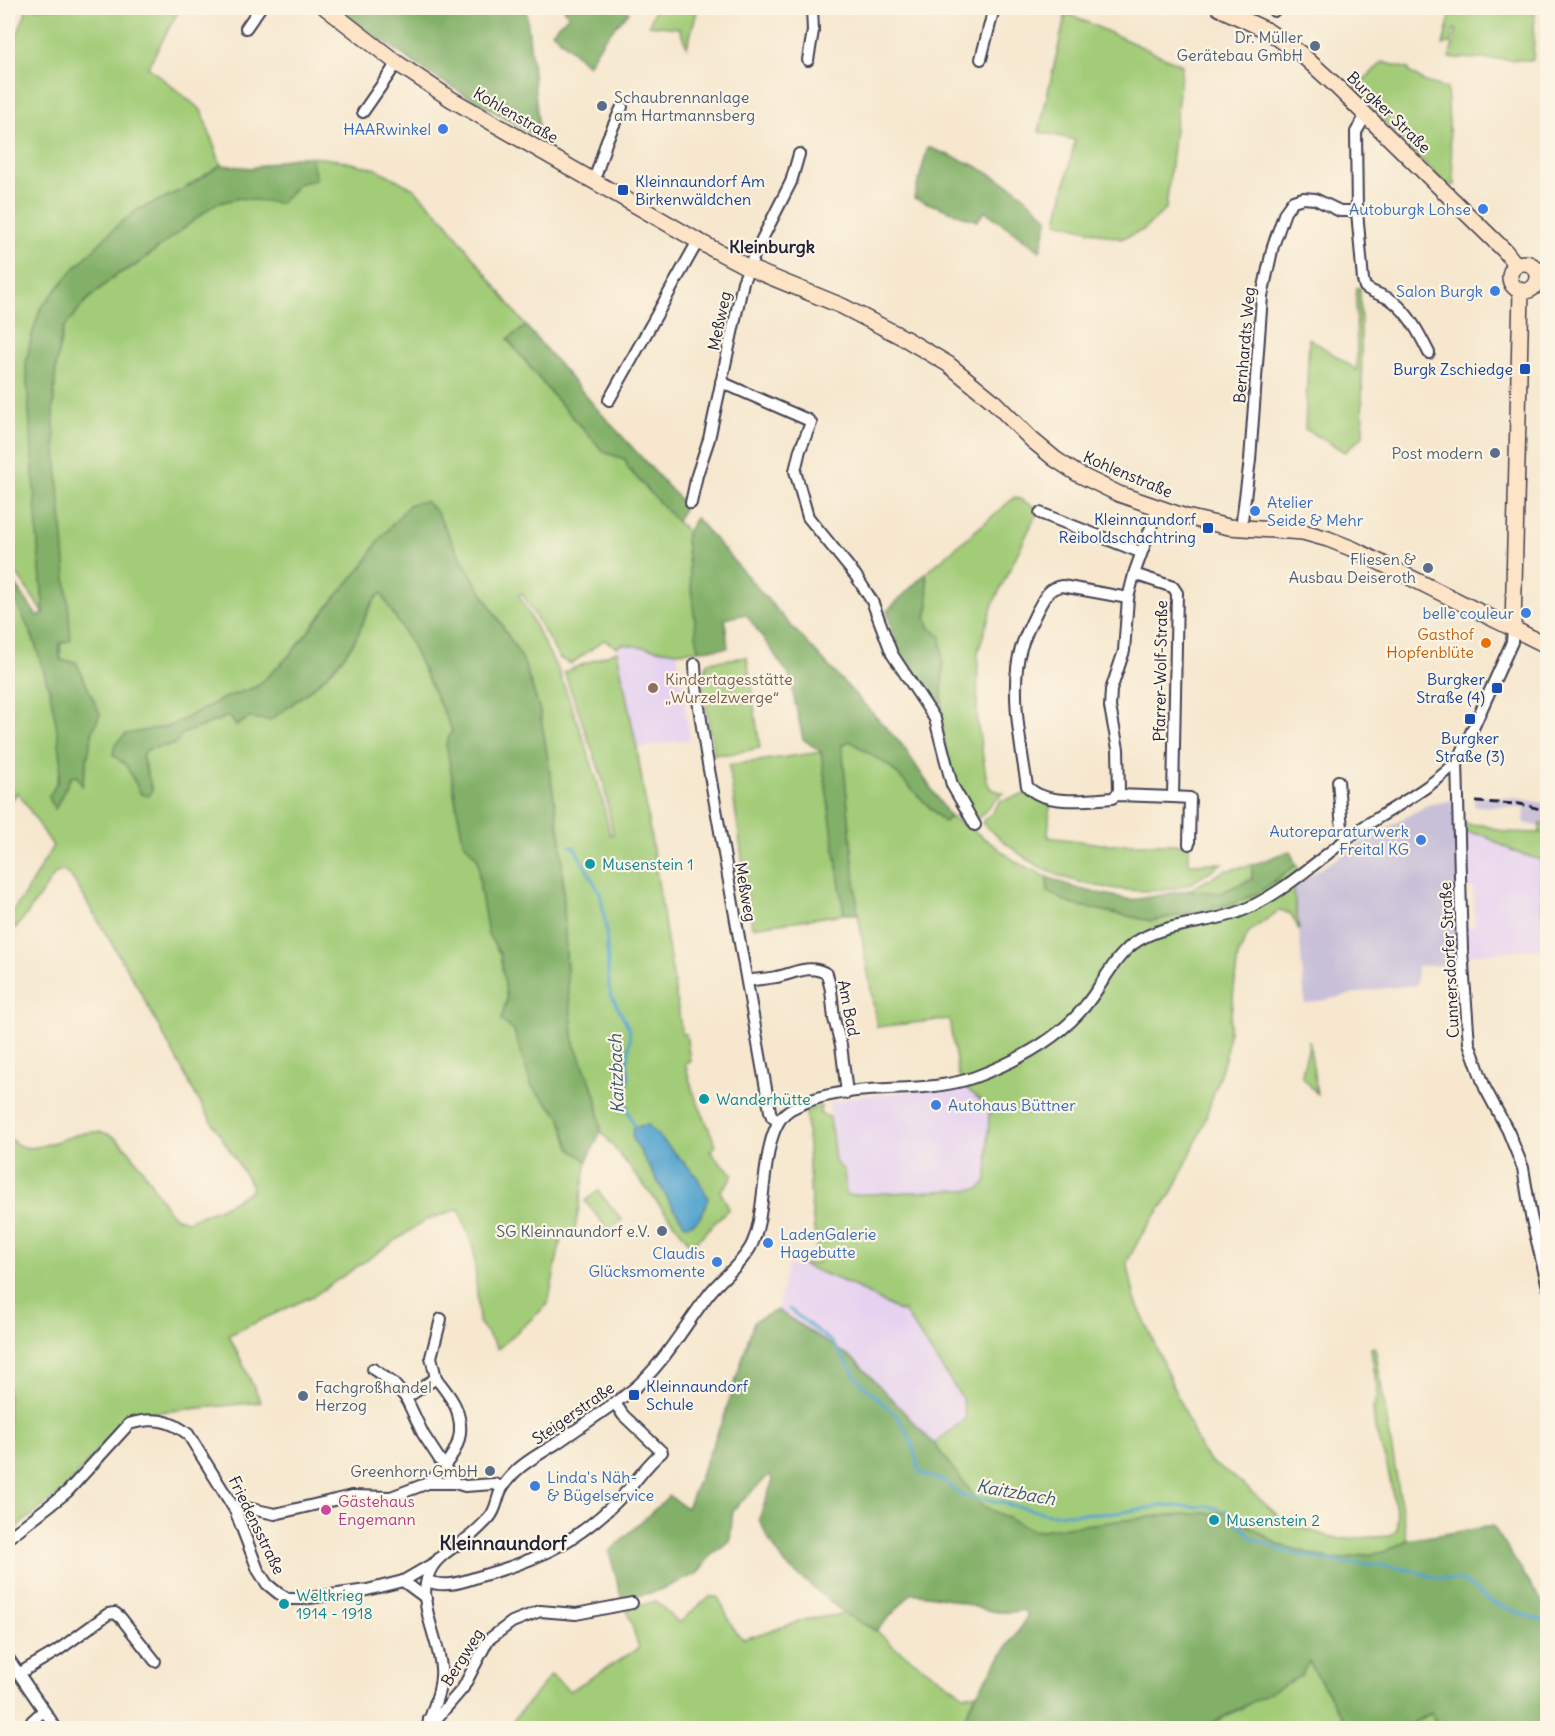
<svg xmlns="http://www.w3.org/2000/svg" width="1555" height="1736" font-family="Delius,sans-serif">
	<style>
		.built { fill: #e6d2f0 }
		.industrial { fill: #c8bfd8 }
		.green { fill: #a3cc78; stroke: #62775a; stroke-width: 1.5 }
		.forest { fill: #82b068; stroke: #526952; stroke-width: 1.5 }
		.water { fill: #55a4cf; stroke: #3c6385; stroke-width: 1.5 }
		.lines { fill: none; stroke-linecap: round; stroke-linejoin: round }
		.stream { stroke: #55a4cf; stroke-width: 3 }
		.street-casing { stroke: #424051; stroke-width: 14 }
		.secondary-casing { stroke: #424051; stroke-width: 18 }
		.street { stroke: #fff; stroke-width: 10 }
		.secondary { stroke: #fee4c6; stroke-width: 15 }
		.rail { stroke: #22223b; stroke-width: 3; stroke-dasharray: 9 4.5; stroke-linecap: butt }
		.service-dot { fill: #5c6f8a; stroke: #fcf5e5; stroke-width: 2 }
		.shop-dot { fill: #3f7fe0; stroke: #fcf5e5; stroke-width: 2 }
		.transit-dot { fill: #1a4fb4; stroke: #fcf5e5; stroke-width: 2 }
		.food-dot { fill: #e8710a; stroke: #fcf5e5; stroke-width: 2 }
		.education-dot { fill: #8d6e63; stroke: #fcf5e5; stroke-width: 2 }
		.culture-dot { fill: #0f9aa8; stroke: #fcf5e5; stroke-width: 2 }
		.hotel-dot { fill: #d1479c; stroke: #fcf5e5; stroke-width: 2 }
		.labels { text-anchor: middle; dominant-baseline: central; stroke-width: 4.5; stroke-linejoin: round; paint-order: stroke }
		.service-label { font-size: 16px; fill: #4e5e75; stroke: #fcf5e5; text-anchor: end }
		.street-label { font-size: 16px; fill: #22223b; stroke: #fcf5e5 }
		.shop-label { font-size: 16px; fill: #366cbe; stroke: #fcf5e5; text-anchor: end }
		.transit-label { font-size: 16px; fill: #164399; stroke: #fcf5e5; text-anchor: end }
		.food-label { font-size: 16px; fill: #c56008; stroke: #fcf5e5; text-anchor: end }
		.education-label { font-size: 16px; fill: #785e54; stroke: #fcf5e5; text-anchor: start }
		.culture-label { font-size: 16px; fill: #0d838f; stroke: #fcf5e5; text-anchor: start }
		.hotel-label { font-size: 16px; fill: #b23c85; stroke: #fcf5e5; text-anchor: start }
		.neighbourhood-label { font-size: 18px; font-weight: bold; fill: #22223b; stroke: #fcf5e5 }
		.water-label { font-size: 18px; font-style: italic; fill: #365676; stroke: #fcf5e5 }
		.quarter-label { font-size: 20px; font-weight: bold; fill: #22223b; stroke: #fcf5e5 }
	</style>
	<rect width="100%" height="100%" fill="#fcf5e5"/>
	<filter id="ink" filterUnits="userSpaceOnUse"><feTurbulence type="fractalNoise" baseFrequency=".0167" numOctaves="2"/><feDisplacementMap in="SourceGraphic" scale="12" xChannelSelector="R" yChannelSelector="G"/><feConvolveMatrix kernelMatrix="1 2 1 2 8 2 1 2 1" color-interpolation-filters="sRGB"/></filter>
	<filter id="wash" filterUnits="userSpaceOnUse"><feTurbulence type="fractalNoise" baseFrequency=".008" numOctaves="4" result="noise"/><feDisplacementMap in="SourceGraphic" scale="24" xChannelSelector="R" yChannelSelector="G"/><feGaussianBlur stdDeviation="1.35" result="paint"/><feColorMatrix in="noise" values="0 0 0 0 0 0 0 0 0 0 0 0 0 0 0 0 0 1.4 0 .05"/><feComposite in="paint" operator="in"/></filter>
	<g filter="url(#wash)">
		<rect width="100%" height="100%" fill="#f6e7ce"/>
		<!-- built -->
		<g class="built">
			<polygon points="621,644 677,652 690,739 637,749 617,651 617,647"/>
			<polygon points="1462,832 1483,835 1515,852 1541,860 1543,916 1547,948 1467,955 1465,927 1475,926 1473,888 1463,888"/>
			<polygon points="964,1086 989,1108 987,1181 980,1189 846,1195 844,1170 835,1162 829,1103 855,1097"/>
			<polygon points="802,1265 856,1288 900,1312 903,1309 962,1398 966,1418 934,1444 856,1361 777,1310 788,1266"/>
		</g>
		<!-- industrial -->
		<g class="industrial">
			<polygon points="1474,796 1518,798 1547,804 1547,825 1540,823 1540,827 1524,823 1525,808 1474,806"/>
			<polygon points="1462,798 1463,888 1468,964 1417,966 1417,985 1379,989 1305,1004 1299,930 1293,887 1356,846 1427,805"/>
		</g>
		<!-- green -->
		<g class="green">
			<polygon points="22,8 180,8 148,67 201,110 221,165 184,189 138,210 119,224 72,271 40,309 31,339 26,364 38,545 44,614 8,561 8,58 26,12"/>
			<polygon points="655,8 698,8 687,47 679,28 649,25"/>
			<polygon points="1452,8 1535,8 1533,60 1449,58 1457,30 1454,29 1450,43 1443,45"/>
			<polygon points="1066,13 1182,65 1166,209 1143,230 1121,239 1057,222 1075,140 1039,132"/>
			<polygon points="1383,62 1409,69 1409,72 1425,82 1447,88 1450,143 1455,185 1448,186 1391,130 1375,109 1355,88"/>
			<path d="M311 157 338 160 377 169 414 189 443 218 526 326 508 340 549 391 604 452 625 459 628 468 687 532 686 540 698 650 677 652 622 644 617 647 604 640 571 664 559 658 522 593 519 595 559 672 585 743 601 794 610 835 613 834 603 780 564 672 617 651 637 749 682 1034H686L690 1061 685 1063 693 1092 716 1145 710 1152 733 1174 730 1181 720 1191 729 1208 692 1246 601 1131 596 1095 574 1044 567 975 561 841 540 711 523 660 462 560 437 513 379 540 364 565 338 594 289 656 256 687 224 698 170 726 152 730 113 755 126 765 141 794 152 790 142 756 148 749 175 744 181 734 229 716 270 720C300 699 332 676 352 645 362 629 368 604 381 593L410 642 452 730 454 794 463 841 478 859 480 888 488 934 500 954 507 999 501 1020 514 1031 532 1087 560 1116 570 1148 587 1161 574 1235 562 1234 548 1304 498 1349 479 1322 474 1251 459 1209 426 1220 315 1295 229 1335 261 1402 128 1415 65 1489 8 1534V1136C31 1170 79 1117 112 1136 134 1149 153 1188 168 1210L177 1218 187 1221 220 1208 251 1191 252 1186 199 1101 136 984 73 879 64 871 56 873 27 914 8 937V918L26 892 53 846 18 792 12 800V792L8 780V590C33 624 64 720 61 762 60 776 56 785 49 797L54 808 71 777 77 775 82 785 93 730 100 714 76 663 61 661 53 412 56 365 63 329 86 301 116 275 136 265 215 204 239 198 280 203 300 183 316 180Z"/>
			<polygon points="1356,288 1360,288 1363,436 1345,452 1305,429 1309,338 1357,370"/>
			<path d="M1015 497 1039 509 993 604 978 652 977 720 987 782 991 789 1004 793C992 800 988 811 976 820L956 788 944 741 941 716 943 665 926 617 929 605 926 573Z"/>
			<polygon points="747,657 760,748 729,754 714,754 703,688 699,688 708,662"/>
			<polygon points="850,741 889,766 944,822 950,817 974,831 1018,863 1047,877 1048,892 1071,904 1151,921 1232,904 1276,881 1296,865 1303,880 1293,887 1299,930 1291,914 1280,910 1249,932 1238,956 1226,1055 1203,1126 1174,1190 1142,1234 1127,1262 1135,1299 1201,1450 1212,1463 1242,1483 1285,1522 1324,1535 1341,1539 1390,1536 1397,1530 1397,1516 1387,1465 1375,1429 1373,1408 1378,1396 1371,1348 1375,1347 1407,1540 1384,1552 1333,1560 1279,1545 1229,1512 1169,1515 1033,1531 981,1505 934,1444 966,1418 962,1398 903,1310 901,1312 852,1285 802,1265 818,1263 811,1202 806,1111 821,1106 820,1114 830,1117 835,1162 844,1170 846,1195 979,1189 987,1181 989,1108 964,1086 958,1073 949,1019 877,1027 858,914 842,745"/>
			<polygon points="821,752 844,914 752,927 729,765"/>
			<path d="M1026 794 1050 804 1048 837 1101 844H1189V864L1222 863C1212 869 1202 878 1191 883 1154 899 1085 888 1048 871 1024 860 1002 840 982 823L991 814 1000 801Z"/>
			<polygon points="1540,823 1547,825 1547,944 1543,916 1541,860 1515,852 1483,835 1462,832 1462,824 1483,825 1505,832 1540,833"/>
			<polygon points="1252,865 1252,879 1220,893 1189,890 1224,871"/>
			<path d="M1309 1040 1317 1094 1302 1076C1303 1063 1309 1053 1309 1040Z"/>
			<polygon points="598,1191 622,1220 609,1231 585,1201"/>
			<polygon points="709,1597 718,1597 735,1632 744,1639 807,1619 845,1614 877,1631 893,1646 964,1695 977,1693 959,1728 507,1728 551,1675 570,1691 639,1648 627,1609 656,1601 679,1623"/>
			<polygon points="1309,1662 1349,1728 1203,1728 1244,1707"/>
			<polygon points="1431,1713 1439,1728 1403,1728"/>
		</g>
		<!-- forest -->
		<g class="forest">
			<polygon points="335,8 526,8 540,138 435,77"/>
			<polygon points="564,8 625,8 629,12 604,39 588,65 552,32 568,16"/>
			<polygon points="928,147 974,165 1015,188 1048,218 1040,251 985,211 977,221 914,198"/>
			<polygon points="295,157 311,157 316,180 300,183 280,203 239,198 215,204 136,265 116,275 86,301 63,329 56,365 53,412 71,640 59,644 60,660 76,662 100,714 93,730 82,786 77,776 71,777 55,809 49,797 59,779 61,760 58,734 50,692 33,637 15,601 8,590 8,573 37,616 44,614 38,545 26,364 31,339 40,309 72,271 119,224 138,210 184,189 221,165 252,168"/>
			<polygon points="526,326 598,410 685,505 677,522 628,468 625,459 604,452 549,391 508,339"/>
			<path d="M426 501 437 513 462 560 523 660 540 711 561 841 567 975 574 1044 596 1095 601 1131 587 1161 570 1148 560 1116 532 1087 514 1031 501 1020 507 999 500 954 488 934 480 888 478 859 463 841 446 744 452 730 410 642 381 593C366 604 363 629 352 645 331 676 300 699 270 720L249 718 236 726 229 716 182 734 176 744 148 749 142 756 152 790 149 796 141 794 126 765 113 755 115 744 126 734 170 726 224 698 256 687 289 656 338 594 364 565 379 540 410 504Z"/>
			<polygon points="696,518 783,617 903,746 950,817 944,822 889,766 850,741 842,745 858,914 844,914 821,752 803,739 789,675 746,614 725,619 728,648 698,650 686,540 687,532"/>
			<polygon points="926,573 929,605 926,617 929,627 941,637 943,665 941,716 937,716 898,653 887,611"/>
			<polygon points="1290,851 1296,865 1258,893 1232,904 1151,921 1071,904 1048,892 1047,877 1079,889 1132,900 1189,890 1220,893 1252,879 1252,865"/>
			<path d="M777 1310 856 1361 934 1444 981 1505 1033 1531 1169 1515 1229 1512 1279 1545 1333 1560 1384 1552 1407 1540 1493 1526 1547 1610V1728H1439L1431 1713 1403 1728H1349L1309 1662 1301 1676 1203 1728H959L977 1693 1028 1615 1023 1610C996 1617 975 1606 949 1599 937 1596 924 1595 912 1593L876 1631 845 1614 786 1565 769 1540 759 1519 773 1480 769 1475 733 1510 730 1541 712 1554 697 1574 655 1592 622 1599 609 1552 669 1496 687 1508 725 1414 754 1321Z"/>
		</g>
		<!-- water -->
		<path class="water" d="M648 1125 696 1175 708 1198C703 1212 701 1224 685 1225L669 1201 632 1137 634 1127Z"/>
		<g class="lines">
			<!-- stream -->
			<g class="stream">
				<polyline points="570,846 574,847 600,893 606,926 609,987 611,995 629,1028 630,1040 627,1064 629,1076 626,1091 627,1109 636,1129"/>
				<polyline points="789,1309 833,1343 860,1382 898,1417 911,1440 920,1473 946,1482 962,1496 989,1500 1049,1514 1115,1513 1162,1506 1212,1507 1219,1509"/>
				<polyline points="1225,1510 1254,1539 1287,1552 1347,1564 1372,1564 1409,1570 1438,1578 1463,1581 1491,1602 1530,1617 1548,1622"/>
				<polyline points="42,1722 46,1728"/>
			</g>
		</g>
	</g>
	<g filter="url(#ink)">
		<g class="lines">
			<defs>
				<g id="street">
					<polyline points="1274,11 1274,8"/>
					<polyline points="246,28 260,8"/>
					<polyline points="981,59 994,8"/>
					<polyline points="808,60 813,31 812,8"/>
					<polyline points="363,112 397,63"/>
					<path d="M1366 115 1356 132 1357 211 1363 280 1365 287C1374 294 1385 295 1394 302 1410 315 1420 335 1429 353"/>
					<polyline points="594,181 607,140 622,107"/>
					<polyline points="1536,270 1548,265"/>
					<polyline points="1536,283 1548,287"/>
					<polyline points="721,382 808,420 811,423 800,450 795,471 808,517 856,576 872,601 892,654 935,719 952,785 975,825"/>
					<polyline points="609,400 698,241"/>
					<polyline points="691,503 697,475 709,439 743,282 756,251 791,182 799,154"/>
					<polyline points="1040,513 1140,552"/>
					<polyline points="1241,528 1250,460 1262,296 1273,246 1285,212 1293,201 1303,198 1315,199 1340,211 1357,211"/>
					<polyline points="1134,574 1173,587 1177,593 1173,797 1190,798 1189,844"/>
					<path d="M1128 598 1062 586C1047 588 1044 599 1037 611 1031 623 1025 635 1021 648 1009 687 1021 747 1027 786 1044 806 1089 800 1112 798L1117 795 1173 797"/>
					<polyline points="695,664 696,687 706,753 770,1111 772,1117 778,1121"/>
					<polyline points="1457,761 1462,952 1469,1043 1485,1088 1508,1131 1523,1168 1531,1216 1548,1287"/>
					<polyline points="1338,781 1342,829 1347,839"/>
					<polyline points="1117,795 1119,790 1118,749 1110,707 1111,690 1124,651 1128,598 1135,571 1158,508"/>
					<path d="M747 981C757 979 766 979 776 977 793 974 810 963 827 974L831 990 834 1019 841 1045 847 1093"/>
					<polyline points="373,1369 393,1383 406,1398 423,1434 455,1483"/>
					<polyline points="436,1378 431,1357 441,1319"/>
					<path d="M406 1398 436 1378C444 1389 455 1401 458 1414 467 1443 447 1465 428 1483"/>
					<polyline points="235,1510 247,1508 275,1514 352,1496 391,1497 428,1483 455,1483 465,1486 494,1484 502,1487"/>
					<path d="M8 1538 67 1492 129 1424C151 1417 169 1419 188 1434L235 1510 258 1570 267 1584 278 1593 288 1599H302L367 1590 403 1581 434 1563"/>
					<polyline points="403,1581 426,1598"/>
					<path d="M427 1581C447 1589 464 1581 484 1575 542 1559 583 1538 625 1493 638 1479 647 1464 662 1452L623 1415 615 1403"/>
					<polyline points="8,1658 56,1728"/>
					<polyline points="18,1674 57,1651 108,1614 115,1613 121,1618 155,1661"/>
					<polyline points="429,1719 433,1720 438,1717 463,1688 488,1640 512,1622 540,1611 576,1614 632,1603"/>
					<polyline points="30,1728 32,1721 43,1711"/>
					<path d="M427 1728C432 1710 443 1688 441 1668 439 1637 414 1600 431 1569 438 1556 454 1547 466 1539 474 1534 482 1525 489 1518 497 1509 496 1500 501 1490 504 1484 511 1476 515 1472 526 1461 541 1453 554 1445 580 1427 606 1410 631 1391 663 1366 684 1326 709 1294 721 1278 740 1266 750 1248 770 1214 757 1129 791 1109 847 1078 917 1098 975 1077 1015 1062 1058 1040 1085 1006 1103 985 1114 955 1139 940 1168 923 1205 924 1236 913 1282 896 1319 858 1359 830 1387 811 1441 783 1460 757L1512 642 1513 629"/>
				</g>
				<g id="secondary">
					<polyline points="326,8 397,63 451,99 698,241 749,268 842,306 904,338 948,364 993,401 1032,440 1055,459 1078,474 1119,494 1186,517 1229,527 1303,532 1328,539 1353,549 1548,646"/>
					<polyline points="1219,8 1266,30 1301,54 1334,84 1505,251 1516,265"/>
					<circle cx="1524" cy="277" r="14"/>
					<polyline points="1513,629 1521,291"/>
				</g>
			</defs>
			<!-- street casing -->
			<use href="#street" class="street-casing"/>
			<!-- secondary casing -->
			<use href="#secondary" class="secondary-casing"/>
			<!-- street -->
			<use href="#street" class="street"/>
			<!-- secondary -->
			<use href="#secondary" class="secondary"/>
			<!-- rail -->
			<polyline class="rail" points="1476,802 1520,804 1548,811"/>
		</g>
	</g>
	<!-- markers -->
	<g class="service-dot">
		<circle cx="1315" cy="46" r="6"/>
		<circle cx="602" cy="106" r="6"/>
		<circle cx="1495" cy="453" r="6"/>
		<circle cx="1428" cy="568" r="6"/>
		<circle cx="662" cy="1231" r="6"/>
		<circle cx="303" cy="1396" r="6"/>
		<circle cx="490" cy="1471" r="6"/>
	</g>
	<g class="shop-dot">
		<circle cx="443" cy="129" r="6"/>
		<circle cx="1483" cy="209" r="6"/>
		<circle cx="1495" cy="291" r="6"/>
		<circle cx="1255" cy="511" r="6"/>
		<circle cx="1526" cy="613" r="6"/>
		<circle cx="1421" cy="840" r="6"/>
		<circle cx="936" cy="1105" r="6"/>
		<circle cx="768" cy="1243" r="6"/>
		<circle cx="717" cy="1262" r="6"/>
		<circle cx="535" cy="1486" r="6"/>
	</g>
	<g class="transit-dot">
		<rect x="617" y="184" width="12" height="12" rx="3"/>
		<rect x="1519" y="363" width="12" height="12" rx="3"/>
		<rect x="1202" y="522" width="12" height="12" rx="3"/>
		<rect x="1491" y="682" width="12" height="12" rx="3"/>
		<rect x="1464" y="713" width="12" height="12" rx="3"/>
		<rect x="628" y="1389" width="12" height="12" rx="3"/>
	</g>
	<circle class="food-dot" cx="1486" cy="643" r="6"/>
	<circle class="education-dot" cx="653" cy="688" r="6"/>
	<g class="culture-dot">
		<circle cx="590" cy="864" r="6"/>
		<circle cx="704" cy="1099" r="6"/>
		<circle cx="1214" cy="1520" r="6"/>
		<circle cx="284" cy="1604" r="6"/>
	</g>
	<circle class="hotel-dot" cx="326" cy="1510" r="6"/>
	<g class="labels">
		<!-- service labels -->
		<g class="service-label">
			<text x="1303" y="37">Dr. Müller<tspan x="1303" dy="18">Gerätebau GmbH</tspan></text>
			<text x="614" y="97" text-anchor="start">Schaubrennanlage<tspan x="614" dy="18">am Hartmannsberg</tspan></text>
			<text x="1483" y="453">Post modern</text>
			<text x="1416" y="559">Fliesen &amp;<tspan x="1416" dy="18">Ausbau Deiseroth</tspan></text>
			<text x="650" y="1231">SG Kleinnaundorf e.V.</text>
			<text x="315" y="1387" text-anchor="start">Fachgroßhandel<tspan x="315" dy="18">Herzog</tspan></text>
			<text x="478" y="1471">Greenhorn GmbH</text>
		</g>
		<!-- street labels -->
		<g class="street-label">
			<text transform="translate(1389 112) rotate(44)">Burgker Straße</text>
			<text transform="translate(516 115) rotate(30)">Kohlenstraße</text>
			<text transform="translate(719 321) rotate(-78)">Meßweg</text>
			<text transform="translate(1244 345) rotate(-85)">Bernhardts Weg</text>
			<text transform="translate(1128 474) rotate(23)">Kohlenstraße</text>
			<text transform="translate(1160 671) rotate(-89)">Pfarrer-Wolf-Straße</text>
			<text transform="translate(746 892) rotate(80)">Meßweg</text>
			<text transform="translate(1449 960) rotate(-93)">Cunnersdorfer Straße</text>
			<text transform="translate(849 1008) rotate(79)">Am Bad</text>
			<text transform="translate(573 1413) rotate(-35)">Steigerstraße</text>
			<text transform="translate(257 1525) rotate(64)">Friedensstraße</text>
			<text transform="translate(462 1657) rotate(-58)">Bergweg</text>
		</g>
		<!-- shop labels -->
		<g class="shop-label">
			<text x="431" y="129">HAARwinkel</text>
			<text x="1471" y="209">Autoburgk Lohse</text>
			<text x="1483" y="291">Salon Burgk</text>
			<text x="1267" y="502" text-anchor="start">Atelier<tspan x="1267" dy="18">Seide &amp; Mehr</tspan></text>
			<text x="1514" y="613">belle couleur</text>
			<text x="1409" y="831">Autoreparaturwerk<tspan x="1409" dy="18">Freital KG</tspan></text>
			<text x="948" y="1105" text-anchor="start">Autohaus Büttner</text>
			<text x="780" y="1234" text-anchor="start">LadenGalerie<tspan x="780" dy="18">Hagebutte</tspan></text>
			<text x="705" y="1253">Claudis<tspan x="705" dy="18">Glücksmomente</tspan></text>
			<text x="547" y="1477" text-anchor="start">Linda's Näh-<tspan x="547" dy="18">&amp; Bügelservice</tspan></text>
		</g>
		<!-- transit labels -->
		<g class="transit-label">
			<text x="635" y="181" text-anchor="start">Kleinnaundorf Am<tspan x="635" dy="18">Birkenwäldchen</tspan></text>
			<text x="1513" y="369">Burgk Zschiedge</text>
			<text x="1196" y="519">Kleinnaundorf<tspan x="1196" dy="18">Reiboldschachtring</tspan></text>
			<text x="1485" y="679">Burgker<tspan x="1485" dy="18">Straße (4)</tspan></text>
			<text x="1470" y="738" text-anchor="middle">Burgker<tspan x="1470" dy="18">Straße (3)</tspan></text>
			<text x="646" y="1386" text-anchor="start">Kleinnaundorf<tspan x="646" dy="18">Schule</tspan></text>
		</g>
		<!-- food labels -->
		<g class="food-label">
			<text x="1474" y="634">Gasthof<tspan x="1474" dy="18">Hopfenblüte</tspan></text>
		</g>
		<!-- education labels -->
		<g class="education-label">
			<text x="665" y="679">Kindertagesstätte<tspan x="665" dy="18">„Wurzelzwerge“</tspan></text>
		</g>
		<!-- culture labels -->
		<g class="culture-label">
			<text x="602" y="864">Musenstein 1</text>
			<text x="716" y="1099">Wanderhütte</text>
			<text x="1226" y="1520">Musenstein 2</text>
			<text x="296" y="1595">Weltkrieg<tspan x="296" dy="18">1914 - 1918</tspan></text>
		</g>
		<!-- hotel labels -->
		<g class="hotel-label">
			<text x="338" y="1501">Gästehaus<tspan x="338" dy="18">Engemann</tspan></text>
		</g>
		<!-- neighbourhood labels -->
		<g class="neighbourhood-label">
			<text x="772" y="246">Kleinburgk</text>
		</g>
		<!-- water labels -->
		<g class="water-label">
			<text transform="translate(616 1074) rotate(-92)">Kaitzbach</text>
			<text transform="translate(1016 1492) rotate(10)">Kaitzbach</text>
		</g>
		<!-- quarter labels -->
		<g class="quarter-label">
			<text x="503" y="1542">Kleinnaundorf</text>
		</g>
	</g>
	<!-- margin -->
	<rect width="1555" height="1736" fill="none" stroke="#fcf5e5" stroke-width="30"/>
</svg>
